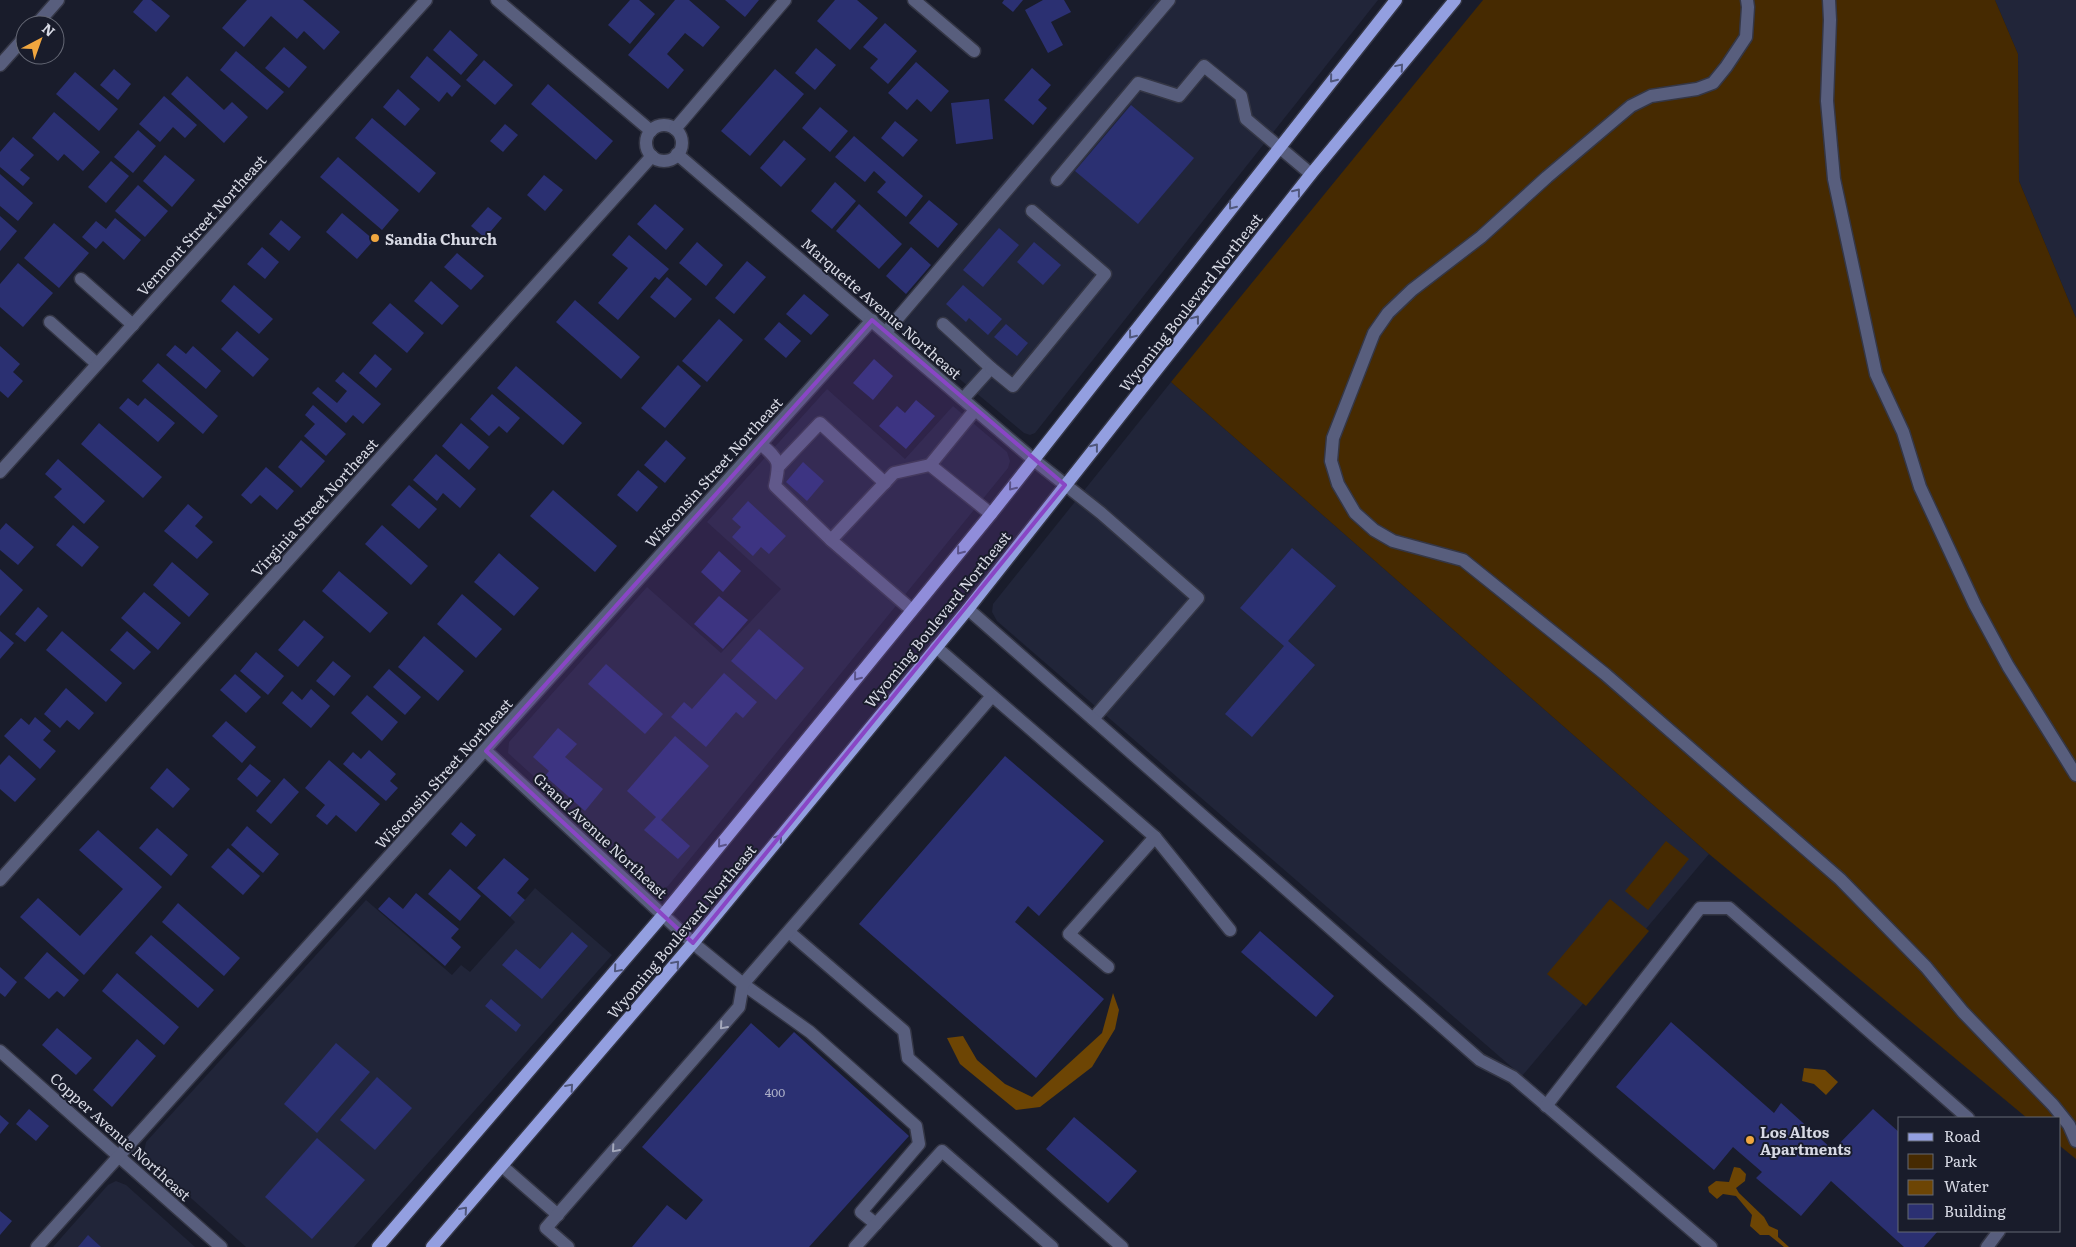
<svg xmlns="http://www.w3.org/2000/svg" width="2076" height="1247" font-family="Literata,serif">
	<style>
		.built { fill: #212539 }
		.green { fill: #462a01 }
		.water { fill: #6d4504 }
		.building { fill: #2b3072 }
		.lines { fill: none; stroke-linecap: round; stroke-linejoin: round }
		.minor-casing { stroke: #343645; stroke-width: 15 }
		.major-casing { stroke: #343645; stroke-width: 15 }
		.minor { stroke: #585e7d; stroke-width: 12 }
		.major { stroke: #939fe0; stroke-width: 12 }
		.oneway { stroke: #50577c }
		.oneway2 { stroke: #a4a8bb }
		.marked { fill: #8946c5; fill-opacity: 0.2; stroke: #8946c5; stroke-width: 4; stroke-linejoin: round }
		.poi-dot { fill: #f0a63f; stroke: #191c2b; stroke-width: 2 }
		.labels { text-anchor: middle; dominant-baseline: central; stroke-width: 4; stroke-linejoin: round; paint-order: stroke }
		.number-label { font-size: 12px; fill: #acafc8 }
		.street-label { font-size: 15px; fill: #d7d9e4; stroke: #191c2b }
		.poi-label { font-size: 15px; font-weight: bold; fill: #d7d9e4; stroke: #191c2b; text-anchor: start }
	</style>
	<rect width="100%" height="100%" fill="#191c2b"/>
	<!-- built -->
	<g class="built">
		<polygon points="1156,0 1378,0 1035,433 1030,435 1024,433 888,319"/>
		<polygon points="1995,0 2076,0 2076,318 2019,181 2018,54"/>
		<polygon points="1171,382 1709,854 1522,1076 997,621 992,612 993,604"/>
		<polygon points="827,389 905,459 953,406 1007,452 1010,461 1008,468 668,886 662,890 657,888 508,753 509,742 647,587 721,653 781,589 707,522"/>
		<polygon points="535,888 612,955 354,1247 246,1247 147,1159 144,1152 146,1142 366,900 452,975 461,965 470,972 515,922 510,917"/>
		<polygon points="116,1181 126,1185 195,1247 53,1247 108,1185"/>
	</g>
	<!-- green -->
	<g class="green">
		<polygon points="1483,0 1995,0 2018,54 2019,181 2076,318 2076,1159 2060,1146 2060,1118 2027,1118 1709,854 1171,382"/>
		<polygon points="1666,841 1689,859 1648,910 1625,891"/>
		<polygon points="1610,899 1649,931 1586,1006 1547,974"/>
	</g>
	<!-- water -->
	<g class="water">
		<polygon points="1113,993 1119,1010 1115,1029 1092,1067 1040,1107 1016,1110 960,1064 947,1038 963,1036 977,1060 1005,1084 1032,1097 1102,1033"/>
		<polygon points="1804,1068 1825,1070 1838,1082 1826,1095 1814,1084 1802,1081"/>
		<polygon points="1734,1167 1740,1168 1746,1174 1745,1181 1736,1188 1739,1193 1764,1217 1769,1226 1778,1230 1778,1237 1789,1247 1784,1247 1769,1235 1760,1235 1750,1226 1752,1215 1736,1196 1723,1194 1717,1199 1709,1192 1708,1187 1716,1181 1729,1182"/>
	</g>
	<!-- building -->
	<g class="building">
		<polygon points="143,0 151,0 170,16 156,32 133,12"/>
		<polygon points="247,0 303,0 340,32 324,50 304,31 297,39 271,16 244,47 222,28"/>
		<polygon points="630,0 639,0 655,14 630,44 608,25"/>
		<polygon points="675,0 689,0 720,27 703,47 685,33 667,54 684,70 668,89 628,55"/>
		<polygon points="725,0 759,0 745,17"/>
		<polygon points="835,0 857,0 878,18 850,50 817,21"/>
		<polygon points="1004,0 1023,0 1013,12 1002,3"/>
		<polygon points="1043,0 1064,0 1071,12 1051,22 1063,45 1048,53 1025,10"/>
		<polygon points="885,23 917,51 888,84 870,68 878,59 863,47"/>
		<polygon points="450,30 478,55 461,75 433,50"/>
		<polygon points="284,47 307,67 289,88 265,68"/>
		<polygon points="816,48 836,65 815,90 795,73"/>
		<polygon points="236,51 284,92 267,110 220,70"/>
		<polygon points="427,56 461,86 452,97 447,92 439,102 410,77"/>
		<polygon points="484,60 513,85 495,105 466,80"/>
		<polygon points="916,62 949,91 931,112 917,99 907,110 888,93"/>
		<polygon points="1032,68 1051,85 1038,100 1047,108 1033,125 1004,100"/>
		<polygon points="114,69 131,84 118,100 100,85"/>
		<polygon points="775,69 804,94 750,156 721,131"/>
		<polygon points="75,72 118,109 99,131 56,94"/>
		<polygon points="187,76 224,110 232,102 248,117 224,143 171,94"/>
		<polygon points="548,84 613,141 596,160 531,104"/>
		<polygon points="398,89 420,109 405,126 383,107"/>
		<polygon points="164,96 197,125 185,138 173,127 160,142 139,124"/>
		<polygon points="989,99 993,139 956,144 951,103"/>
		<polygon points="1131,105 1194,158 1138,224 1075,171"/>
		<polygon points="820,107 848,131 830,152 802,128"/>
		<polygon points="54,112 100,152 83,171 64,154 58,161 32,138"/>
		<polygon points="372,118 436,173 419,193 355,138"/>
		<polygon points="895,121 918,140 903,157 881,138"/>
		<polygon points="505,124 518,135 503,152 490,141"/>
		<polygon points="138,130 156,146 133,173 114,157"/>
		<polygon points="854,136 923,196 906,217 877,192 886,182 874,171 865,182 835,157"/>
		<polygon points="13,137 34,155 20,170 30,178 23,186 0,167 0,152"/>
		<polygon points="784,140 806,159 781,187 760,168"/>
		<polygon points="165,155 195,180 172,207 143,181"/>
		<polygon points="338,157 399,210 382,230 320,177"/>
		<polygon points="111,161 129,176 106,203 88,187"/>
		<polygon points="0,174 33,203 18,221 0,206"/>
		<polygon points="544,175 563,190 545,211 527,195"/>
		<polygon points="835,182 856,201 832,229 811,211"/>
		<polygon points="138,185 168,211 145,237 115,211"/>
		<polygon points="929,200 958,224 938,248 909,223"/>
		<polygon points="655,204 684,229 666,250 637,224"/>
		<polygon points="859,204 902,244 879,269 836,231"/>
		<polygon points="488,207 502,218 485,238 471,226"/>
		<polygon points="342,213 374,240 357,259 326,232"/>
		<polygon points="0,216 17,231 0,251"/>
		<polygon points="115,218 141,240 124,260 103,241 96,249 82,237 96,221 106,229"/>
		<polygon points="281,220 301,237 289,251 269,234"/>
		<polygon points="54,223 89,253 59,288 24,258"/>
		<polygon points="999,228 1019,245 983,287 963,270"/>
		<polygon points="629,235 669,269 659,280 655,277 618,320 598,303 628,268 612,255"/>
		<polygon points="697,242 723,265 706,286 679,263"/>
		<polygon points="1034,242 1061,265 1043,285 1017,262"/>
		<polygon points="262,247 279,262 265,279 247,264"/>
		<polygon points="911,247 931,265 906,294 886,276"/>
		<polygon points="457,253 484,276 471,290 444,267"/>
		<polygon points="747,261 766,277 734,314 715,298"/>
		<polygon points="18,263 53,293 23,327 0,307 0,284"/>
		<polygon points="667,277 692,299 675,318 650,297"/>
		<polygon points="431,281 459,306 442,325 414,301"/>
		<polygon points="234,285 273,319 259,334 221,301"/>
		<polygon points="963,285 1002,319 988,335 969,318 966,322 946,304"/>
		<polygon points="804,294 829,315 811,335 786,314"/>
		<polygon points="575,300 640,357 621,379 556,322"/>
		<polygon points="390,303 424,333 407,353 372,323"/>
		<polygon points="719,319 743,340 707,382 682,361"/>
		<polygon points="779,322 801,341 786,358 764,339"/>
		<polygon points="1006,324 1028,343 1017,356 994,337"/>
		<polygon points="237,331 269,359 253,377 221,349"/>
		<polygon points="175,345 186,354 193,346 221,371 206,389 166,355"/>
		<polygon points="0,346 20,364 13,372 23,381 8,398 0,391"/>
		<polygon points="375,354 392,369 376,388 359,373"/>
		<polygon points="874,359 893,376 873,400 853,383"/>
		<polygon points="158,363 218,416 203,434 142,381"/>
		<polygon points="678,365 701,386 665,428 641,408"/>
		<polygon points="516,366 582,423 563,445 497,388"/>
		<polygon points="343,372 381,404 363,424 353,415 346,423 312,393 318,387 337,403 347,391 335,381"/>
		<polygon points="492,394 520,418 507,433 499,426 489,436 470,419"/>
		<polygon points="128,398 138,406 145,398 175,423 158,442 119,408"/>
		<polygon points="916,400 935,416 906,449 879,426 897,406 905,413"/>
		<polygon points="313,405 346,434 326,456 304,436 315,424 305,415"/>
		<polygon points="99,423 162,477 143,498 81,444"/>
		<polygon points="461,423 489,447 469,470 442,446"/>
		<polygon points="301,440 325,461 301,488 278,467"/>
		<polygon points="666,440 686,458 665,483 644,465"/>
		<polygon points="436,454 476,489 460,508 443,493 437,501 413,480"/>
		<polygon points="58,459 105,501 84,524 54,497 62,489 45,474"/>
		<polygon points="803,462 824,481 807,501 786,482"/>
		<polygon points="266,467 294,491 277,510 260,495 251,504 241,495"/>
		<polygon points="638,470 658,487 637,512 617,495"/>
		<polygon points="409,485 437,509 419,529 391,505"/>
		<polygon points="553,490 617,546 595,572 530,516"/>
		<polygon points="748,501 786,536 769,554 761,547 753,556 732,537 741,527 732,519"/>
		<polygon points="188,504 203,517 195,526 213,542 197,559 164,531"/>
		<polygon points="6,523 34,547 18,565 0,550 0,530"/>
		<polygon points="73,525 99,547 82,567 56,545"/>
		<polygon points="382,525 428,566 411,585 365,544"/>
		<polygon points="1292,548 1336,586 1288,641 1315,665 1252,737 1225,714 1284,646 1240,608"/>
		<polygon points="719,551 741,571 723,592 701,572"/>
		<polygon points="499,553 539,588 514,616 474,582"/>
		<polygon points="172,562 209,594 189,617 153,585"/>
		<polygon points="0,569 23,590 0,616"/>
		<polygon points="339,571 388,613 370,633 322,591"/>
		<polygon points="144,592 181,623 158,650 121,618"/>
		<polygon points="462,594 502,629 476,658 437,624"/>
		<polygon points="719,596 748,620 723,649 694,624"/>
		<polygon points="38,607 48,616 25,642 15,634"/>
		<polygon points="304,620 324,637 298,667 278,650"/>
		<polygon points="759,629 804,668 776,700 731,661"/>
		<polygon points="0,631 14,643 0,659"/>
		<polygon points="62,631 122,683 106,702 46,650"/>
		<polygon points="127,631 151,652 134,670 110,650"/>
		<polygon points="424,636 464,671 438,701 398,667"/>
		<polygon points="256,652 284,676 268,695 240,671"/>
		<polygon points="333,661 351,676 334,696 316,681"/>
		<polygon points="606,664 663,714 645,734 588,684"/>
		<polygon points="389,669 421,697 405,715 373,687"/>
		<polygon points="724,673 757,702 743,718 736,712 706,747 671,717 684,702 692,709"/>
		<polygon points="235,674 261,697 246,713 220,690"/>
		<polygon points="66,688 94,713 79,730 67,720 60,728 44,714"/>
		<polygon points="311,689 330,706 311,728 282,703 292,691 302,700"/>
		<polygon points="367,695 398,722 382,741 351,713"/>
		<polygon points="35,717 51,731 43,740 56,751 40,769 4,736 21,718 29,725"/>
		<polygon points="226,721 256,747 242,763 212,736"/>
		<polygon points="558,728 577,744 565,757 603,789 585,811 545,776 549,771 533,757"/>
		<polygon points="675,736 709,766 661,820 690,846 678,859 644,830 656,817 627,791"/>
		<polygon points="369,750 396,774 390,781 398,788 386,801 343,764 353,752 361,759"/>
		<polygon points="9,755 36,779 15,802 0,789 0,765"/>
		<polygon points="1005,756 1104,841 1039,916 1028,906 1015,922 1104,999 1036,1078 859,924"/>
		<polygon points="329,760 380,804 356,832 336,815 327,825 316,816 325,805 305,788"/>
		<polygon points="250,764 271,781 257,797 237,779"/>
		<polygon points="167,768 190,789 173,808 150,788"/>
		<polygon points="284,778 299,792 271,824 256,811"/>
		<polygon points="461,822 476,835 466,847 451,834"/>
		<polygon points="247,826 279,854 263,873 231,845"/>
		<polygon points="157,828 188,855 171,876 139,848"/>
		<polygon points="98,830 162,887 84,975 20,917 38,898 80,936 123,889 79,850"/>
		<polygon points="228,848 260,876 243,895 211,867"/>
		<polygon points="504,858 529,879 517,893 525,900 510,917 477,888"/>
		<polygon points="450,869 481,896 460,921 428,894"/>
		<polygon points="416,893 459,929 451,938 461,947 445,966 378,909 389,897 403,909"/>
		<polygon points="178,903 240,958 224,976 162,922"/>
		<polygon points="1260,931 1334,996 1316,1017 1241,952"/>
		<polygon points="572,932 588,946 542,999 502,965 516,949 540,969"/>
		<polygon points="151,935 214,990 198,1008 135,953"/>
		<polygon points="47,952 79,980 64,997 57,991 49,999 24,978"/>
		<polygon points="0,967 17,982 5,997 0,993"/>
		<polygon points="117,973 179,1027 164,1045 102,991"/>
		<polygon points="491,999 521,1025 516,1032 485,1006"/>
		<polygon points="1671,1022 1774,1113 1781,1103 1833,1150 1873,1109 1900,1133 1900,1231 1938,1231 1924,1247 1904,1247 1831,1181 1801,1216 1756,1178 1762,1172 1733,1147 1714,1170 1616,1087"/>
		<polygon points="751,1023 779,1048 794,1032 909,1136 809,1247 632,1247 667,1205 686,1220 703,1200 642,1147"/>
		<polygon points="57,1028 92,1058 76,1075 42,1045"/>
		<polygon points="137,1039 156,1056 112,1107 93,1090"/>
		<polygon points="336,1043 370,1072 317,1133 284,1104"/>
		<polygon points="377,1077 412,1108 375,1150 340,1120"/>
		<polygon points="29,1109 49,1126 36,1141 16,1124"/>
		<polygon points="0,1115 9,1123 0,1134"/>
		<polygon points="1074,1117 1137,1171 1108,1203 1046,1149"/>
		<polygon points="317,1138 365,1180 312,1239 265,1197"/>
		<polygon points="0,1211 12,1221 0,1235"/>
		<polygon points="88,1235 101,1247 78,1247"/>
	</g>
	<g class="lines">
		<defs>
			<g id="minor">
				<polyline points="497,0 651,131"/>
				<polyline points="914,0 974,51"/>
				<polyline points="1747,0 1748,7 1746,37 1726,67 1713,83 1697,89 1651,96 1631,106 1547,177 1481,237 1412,290 1388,313 1374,333 1333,438 1331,461 1338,484 1355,513 1374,530 1393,541 1463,560 1605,674 1840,879 1926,967 1963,1012 2053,1105 2069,1125 2076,1141"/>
				<polyline points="1829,0 1830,20 1827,101 1834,179 1876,374 1903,432 1920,487 1975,605 2008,666 2076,775"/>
				<polyline points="36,25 58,0"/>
				<polyline points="0,65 25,37"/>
				<circle cx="664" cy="143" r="18"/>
				<polyline points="675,129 785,0"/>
				<polyline points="677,154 1034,460 1101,513 1198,598 1093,719"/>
				<polyline points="1057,180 1138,83 1179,96 1204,66 1241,96 1246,119 1311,174"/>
				<polyline points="81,279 133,325"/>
				<polyline points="50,322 97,364"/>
				<polyline points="943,324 991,368 963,399"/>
				<polyline points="886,332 1169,0"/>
				<polyline points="991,368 1013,386 1105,274 1032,211"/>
				<path d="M761 444C780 461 780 461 775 486L831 540"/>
				<polyline points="930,465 975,410"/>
				<polyline points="779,466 820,423 885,483"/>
				<polyline points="0,472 426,0"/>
				<polyline points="968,609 1480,1060 1513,1077 1711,1247"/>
				<polyline points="912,610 831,540 894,473 930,465 991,514"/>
				<polyline points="936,647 1155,837 1230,930"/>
				<polyline points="486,751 693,943 743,984 810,1032 916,1126 919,1144 861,1212 876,1224"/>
				<polyline points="0,880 652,156"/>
				<polyline points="789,932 904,1031 908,1058 1122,1247"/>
				<polyline points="1108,967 1069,934 1155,837"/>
				<polyline points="0,1051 221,1247"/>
				<polyline points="1546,1106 1700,908 1729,908 1968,1118"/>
				<polyline points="502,1166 558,1215"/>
				<polyline points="37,1247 872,320"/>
				<polyline points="568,1247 546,1228 739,1007 743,984 992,696"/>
				<polyline points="855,1247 942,1151 1052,1247"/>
				<polyline points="1987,1247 1999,1231"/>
			</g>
			<g id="major">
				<polyline points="378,1247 663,915 991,514 1396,0"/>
				<polyline points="432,1247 693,943 968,609 1311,174 1455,0"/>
			</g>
		</defs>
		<!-- minor casing -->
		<use href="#minor" class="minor-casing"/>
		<!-- major casing -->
		<use href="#major" class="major-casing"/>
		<!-- minor -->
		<use href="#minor" class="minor"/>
		<!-- major -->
		<use href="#major" class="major"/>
	</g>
	<!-- one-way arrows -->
	<defs><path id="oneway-chevron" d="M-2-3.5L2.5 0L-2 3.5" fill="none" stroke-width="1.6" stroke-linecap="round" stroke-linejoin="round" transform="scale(1.25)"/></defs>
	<g class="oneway">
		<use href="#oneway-chevron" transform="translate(1400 67) rotate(-50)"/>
		<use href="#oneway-chevron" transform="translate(1333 79) rotate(129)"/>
		<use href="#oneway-chevron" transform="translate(1297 192) rotate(-52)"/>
		<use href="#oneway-chevron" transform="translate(1232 206) rotate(128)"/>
		<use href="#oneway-chevron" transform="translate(1196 319) rotate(-52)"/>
		<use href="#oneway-chevron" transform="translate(1132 335) rotate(128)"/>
		<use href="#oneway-chevron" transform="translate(1095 447) rotate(-52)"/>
		<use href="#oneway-chevron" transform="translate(1012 487) rotate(129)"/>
		<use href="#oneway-chevron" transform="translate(960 551) rotate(129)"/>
		<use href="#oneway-chevron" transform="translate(857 677) rotate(129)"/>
		<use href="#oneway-chevron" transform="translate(779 838) rotate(-51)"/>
		<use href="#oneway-chevron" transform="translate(721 844) rotate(129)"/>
		<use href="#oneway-chevron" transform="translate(676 964) rotate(-49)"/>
		<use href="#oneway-chevron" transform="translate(617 969) rotate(131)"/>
		<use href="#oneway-chevron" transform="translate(570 1087) rotate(-49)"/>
		<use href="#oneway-chevron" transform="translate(464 1210) rotate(-49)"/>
	</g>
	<g class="oneway2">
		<use href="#oneway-chevron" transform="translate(723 1026) rotate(131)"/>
		<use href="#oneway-chevron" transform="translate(615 1149) rotate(131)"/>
	</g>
	<!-- marked area -->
	<path class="marked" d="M872 320 1065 485 693 943 486 751Z"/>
	<!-- markers -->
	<g class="poi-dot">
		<circle cx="375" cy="238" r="5"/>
		<circle cx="1750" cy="1140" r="5"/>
	</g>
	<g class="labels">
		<!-- number labels -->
		<g class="number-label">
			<text x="775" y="1092">400</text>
		</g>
		<!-- street labels -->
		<g class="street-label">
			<text transform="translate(201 225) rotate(-48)">Vermont Street Northeast</text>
			<text transform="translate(1190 302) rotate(-52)">Wyoming Boulevard Northeast</text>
			<text transform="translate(882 308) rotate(41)">Marquette Avenue Northeast</text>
			<text transform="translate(713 472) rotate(-48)">Wisconsin Street Northeast</text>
			<text transform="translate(314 507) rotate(-48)">Virginia Street Northeast</text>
			<text transform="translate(937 619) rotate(-51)">Wyoming Boulevard Northeast</text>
			<text transform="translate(443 773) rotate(-48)">Wisconsin Street Northeast</text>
			<text transform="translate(601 835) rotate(43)">Grand Avenue Northeast</text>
			<text transform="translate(681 931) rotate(-50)">Wyoming Boulevard Northeast</text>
			<text transform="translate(121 1136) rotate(42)">Copper Avenue Northeast</text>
		</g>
		<!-- poi labels -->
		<g class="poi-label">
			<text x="385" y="238">Sandia Church</text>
			<text x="1760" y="1131">Los Altos<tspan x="1760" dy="17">Apartments</tspan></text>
		</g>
	</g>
	<!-- legend -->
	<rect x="1898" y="1117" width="162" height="115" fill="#191c2b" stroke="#656875"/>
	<rect x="1908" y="1133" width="25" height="8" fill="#939fe0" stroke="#656875"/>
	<text x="1944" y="1142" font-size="15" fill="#d7d9e4">Road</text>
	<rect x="1908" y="1154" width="25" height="15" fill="#462a01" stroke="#656875"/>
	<text x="1944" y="1167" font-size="15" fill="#d7d9e4">Park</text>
	<rect x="1908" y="1180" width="25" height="15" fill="#6d4504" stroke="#656875"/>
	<text x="1944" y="1192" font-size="15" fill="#d7d9e4">Water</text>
	<rect x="1908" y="1204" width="25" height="15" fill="#2b3072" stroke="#656875"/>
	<text x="1944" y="1217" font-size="15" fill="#d7d9e4">Building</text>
	<!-- north arrow -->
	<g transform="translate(40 40) rotate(41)"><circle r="24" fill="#191c2b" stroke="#656875"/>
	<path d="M0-4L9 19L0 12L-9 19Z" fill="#f0a63f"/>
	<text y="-8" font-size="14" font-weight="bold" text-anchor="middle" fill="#d7d9e4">N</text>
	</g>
</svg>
